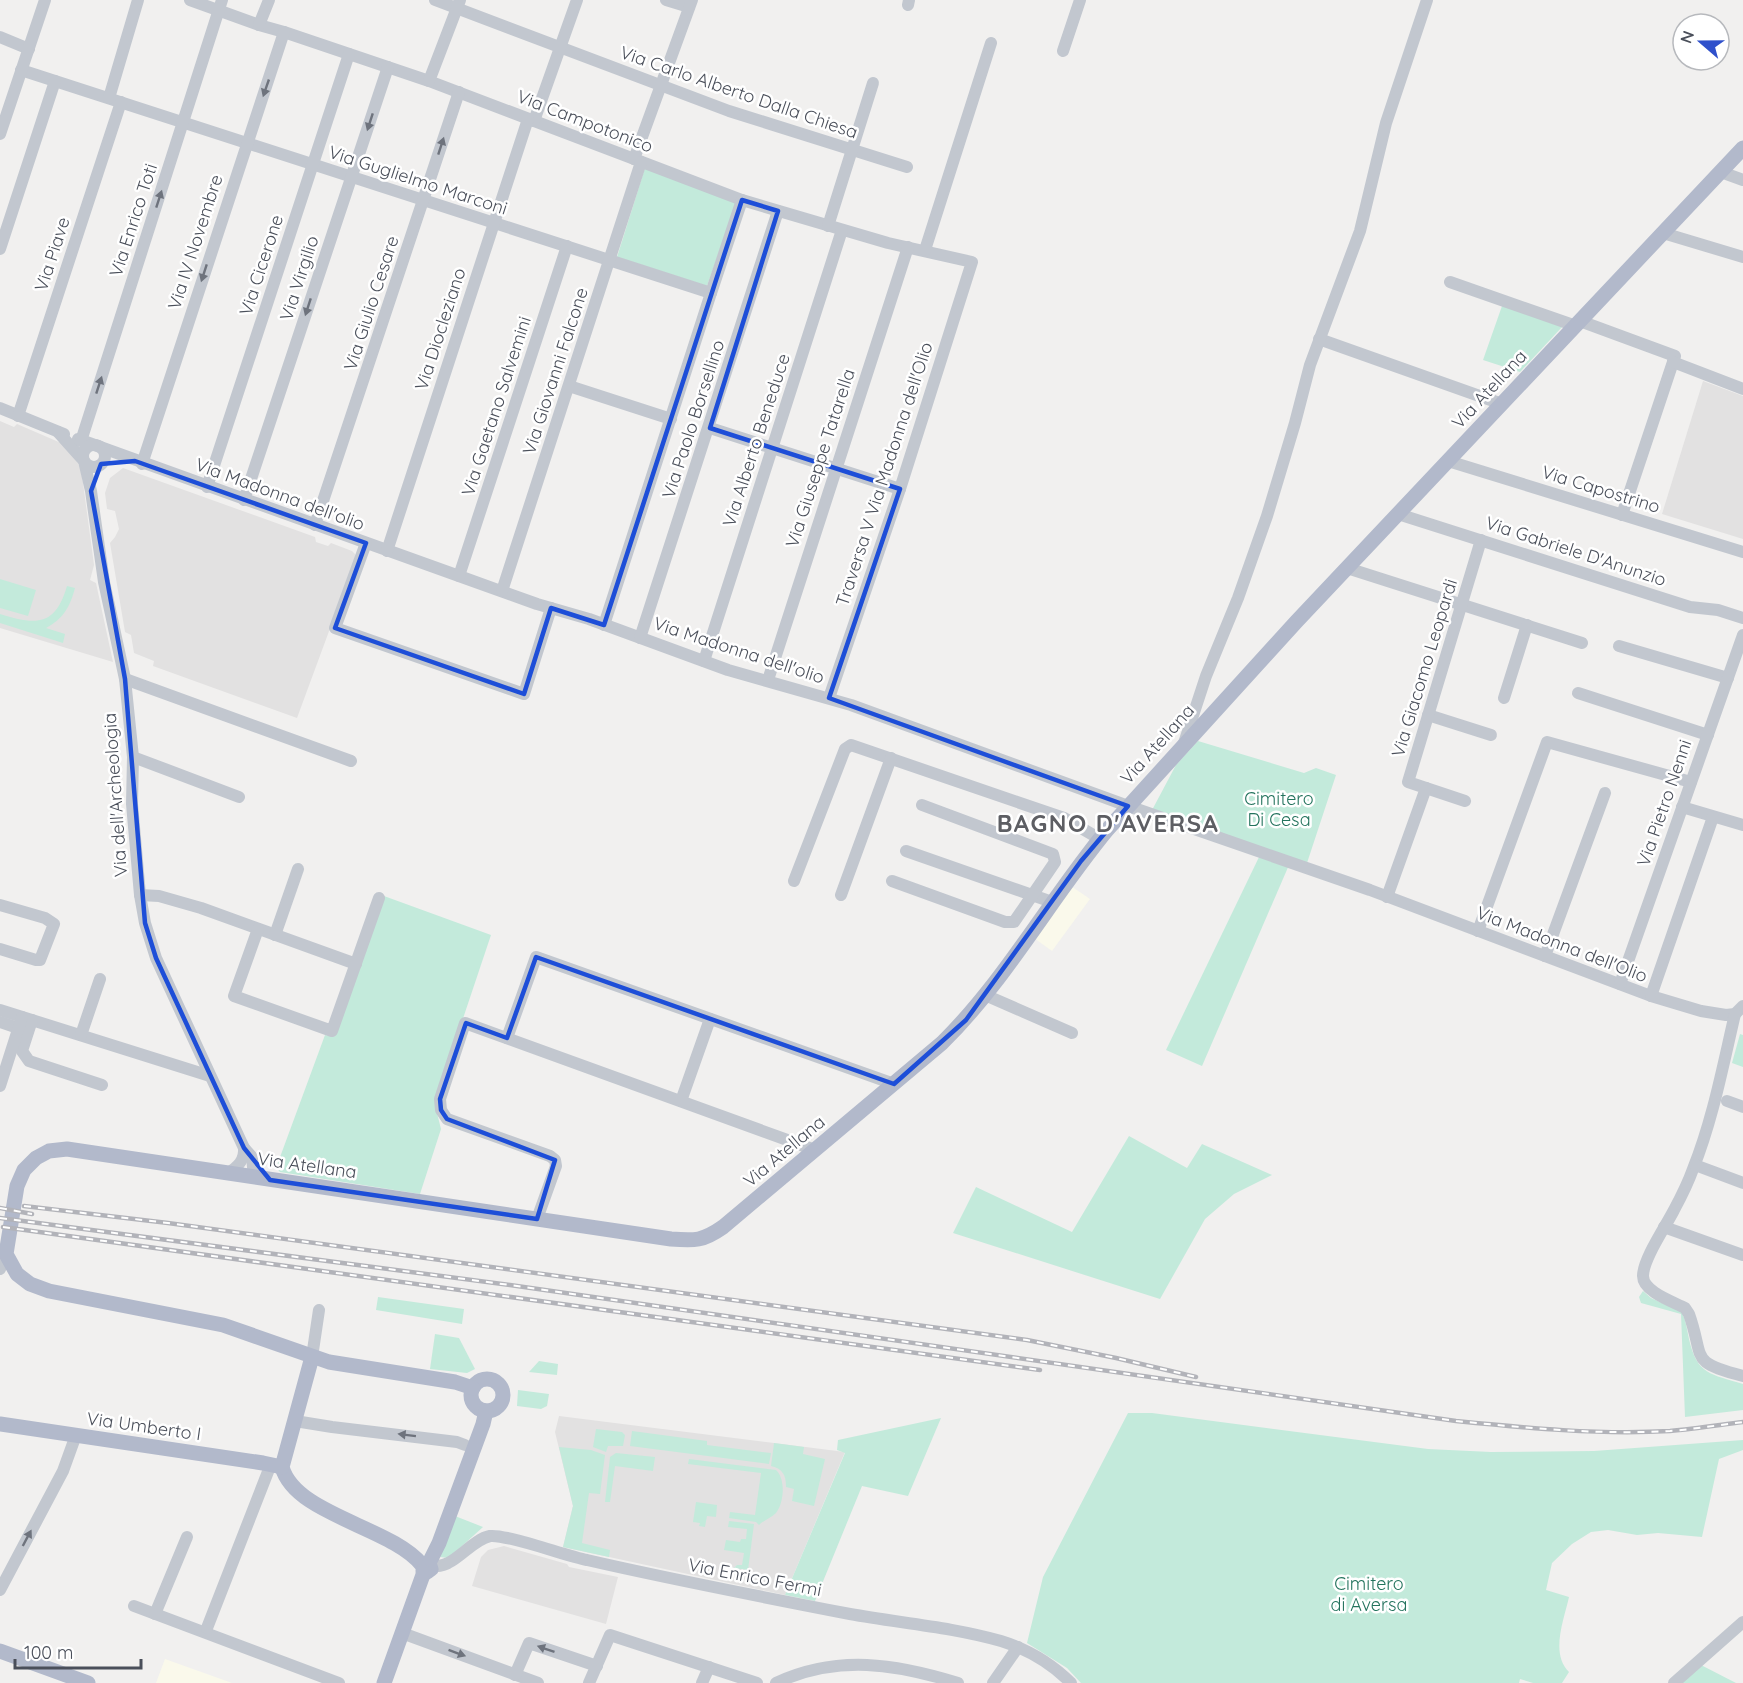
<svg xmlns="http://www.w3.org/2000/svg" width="1743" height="1683" font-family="Quicksand,sans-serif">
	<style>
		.commercial { fill: #faf9eb }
		.education { fill: #e2e1e1 }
		.green { fill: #c3eadb }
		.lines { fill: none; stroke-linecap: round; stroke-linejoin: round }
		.minor { stroke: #c2c7cf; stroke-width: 12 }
		.major { stroke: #b2b9cb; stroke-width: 15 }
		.rail-casing { stroke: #b2b3b9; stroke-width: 4.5 }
		.rail { stroke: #fff; stroke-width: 2; stroke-dasharray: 7; stroke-linecap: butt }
		.oneway { fill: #6e737d }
		.marked { fill: none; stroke: #1d4ed8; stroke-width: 4.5; stroke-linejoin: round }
		.labels { text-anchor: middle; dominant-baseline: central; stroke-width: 5; stroke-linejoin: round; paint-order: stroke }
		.street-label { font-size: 18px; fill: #4a4f5a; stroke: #fff }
		.park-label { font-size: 18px; fill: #23735d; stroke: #fff }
		.district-label { font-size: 24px; font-weight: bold; letter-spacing: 1.5px; fill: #5d5e63; stroke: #fff }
	</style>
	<rect width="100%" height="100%" fill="#f1f0ef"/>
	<!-- commercial -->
	<g class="commercial">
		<polygon points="1068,884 1090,899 1052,951 1031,936"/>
		<polygon points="165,1659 232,1683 156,1683"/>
	</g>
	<!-- education -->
	<g class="education">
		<polygon points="1703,381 1743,396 1743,539 1662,514"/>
		<polygon points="0,421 14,427 17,424 61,443 73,456 81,468 94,565 90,580 96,583 113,662 0,628"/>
		<polygon points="123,468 315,537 316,542 328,546 331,543 352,551 355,554 356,558 297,718 153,666 154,661 134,653 131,635 125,632 110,543 115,537 119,529 115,511 107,509 105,493 110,478"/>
		<polygon points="559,1416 845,1452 785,1595 563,1547 573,1506 555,1432"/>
		<polygon points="504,1546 567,1564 569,1567 618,1577 606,1624 472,1586 481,1557 488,1550"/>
	</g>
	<!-- green -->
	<g class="green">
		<polygon points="645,168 736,203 707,286 617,257"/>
		<polygon points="1502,306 1563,326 1520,372 1483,360"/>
		<polygon points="0,579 36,590 28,616 0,608"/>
		<path d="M67 586 75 588C70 607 63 619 46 628L65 634 63 643 0 623V614C36 625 55 627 67 586Z"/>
		<polygon points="1198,741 1304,773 1316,768 1336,775 1307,863 1151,812 1176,765"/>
		<polygon points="1260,855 1289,865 1202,1066 1166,1050"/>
		<polygon points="384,896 491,935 437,1096 437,1113 441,1129 420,1194 280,1172 276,1168 325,1035 334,1037"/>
		<polygon points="1740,1034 1743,1035 1743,1067 1732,1063"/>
		<polygon points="1129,1136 1187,1168 1202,1144 1272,1175 1234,1194 1205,1219 1160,1299 953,1233 976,1187 1072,1232"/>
		<path d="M1643 1291 1651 1298 1682 1312C1686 1321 1687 1330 1689 1339 1697 1375 1711 1374 1743 1384V1410L1685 1417 1681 1314 1641 1303 1639 1297Z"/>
		<polygon points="378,1297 464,1309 462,1324 376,1310"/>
		<polygon points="435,1334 459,1338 475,1369 467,1373 430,1369"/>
		<polygon points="539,1361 558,1364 557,1375 529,1372"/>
		<polygon points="518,1390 549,1394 547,1406 541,1409 517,1406"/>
		<path d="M1128 1413H1152L1428 1449 1491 1452 1594 1451 1743 1440V1450L1719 1459 1702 1537 1658 1533 1637 1535 1608 1530 1591 1532 1572 1544 1552 1563 1546 1590 1569 1597C1564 1620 1550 1653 1569 1672L1562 1683H1533L1520 1679 1519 1683H1081L1067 1668 1027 1643 1043 1577Z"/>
		<polygon points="941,1418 908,1496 862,1486 815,1601 785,1595 845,1453 837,1450 838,1440"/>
		<polygon points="596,1429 622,1432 625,1435 623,1446 608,1446 606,1452 593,1447"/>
		<polygon points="632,1431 707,1441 707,1445 771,1453 769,1464 630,1446"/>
		<path d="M774 1443 804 1447 803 1454 825 1459 814 1506 792 1501 794 1489 786 1487C786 1475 783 1469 771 1466Z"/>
		<polygon points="559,1447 591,1450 605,1455 600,1494 589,1493 582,1543 610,1550 609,1557 563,1547 573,1506"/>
		<polygon points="616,1453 655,1457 653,1471 615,1466 610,1502 605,1502 610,1457"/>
		<path d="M689 1459 776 1470C786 1479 784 1503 776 1513 771 1518 764 1520 759 1525L756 1522 729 1518 730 1512 755 1515 761 1473 688 1464Z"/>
		<polygon points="696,1502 717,1505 716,1517 707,1516 705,1527 699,1526 700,1523 693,1522"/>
		<polygon points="455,1516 483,1527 452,1555 448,1558 440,1557"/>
		<polygon points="729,1521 754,1524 748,1570 734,1568 737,1565 742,1565 744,1553 724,1550 726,1540 740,1542 741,1539 746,1539 747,1529 728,1527"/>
		<polygon points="1701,1665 1736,1683 1679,1683"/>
	</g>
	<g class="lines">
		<!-- minor -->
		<g class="minor">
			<polyline points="190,0 259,25 284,32 429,81 742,200 888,243 972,262 900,489 829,698"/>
			<polyline points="435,0 729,111 907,167"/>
			<polyline points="666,0 689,7"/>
			<polyline points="908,5 909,0"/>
			<polyline points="259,25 269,0"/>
			<polyline points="0,37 29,49"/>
			<polyline points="1063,51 1080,0"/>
			<polyline points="21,70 711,293 742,200"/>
			<polyline points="429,81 460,0"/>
			<polyline points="109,98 138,0"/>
			<polyline points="534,121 577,0"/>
			<polyline points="0,134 45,0"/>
			<polyline points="634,159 692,0"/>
			<polyline points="1721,172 1743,180"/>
			<polyline points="828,226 873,83"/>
			<polyline points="1663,233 1743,257"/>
			<polyline points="0,249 55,81"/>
			<polyline points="925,250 991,43"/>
			<polyline points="1450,282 1576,326"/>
			<polyline points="1580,321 1675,356 1622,515"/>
			<polyline points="1319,339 1502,404"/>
			<polyline points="1673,362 1743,389"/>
			<polyline points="569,386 671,419"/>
			<polyline points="0,408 64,434"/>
			<polyline points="18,416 121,102"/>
			<polyline points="710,428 900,489"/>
			<polyline points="58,432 84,461 91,491 104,582 125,679 133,757 132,804 140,895 145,923 156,958 244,1148 252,1157 254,1177"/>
			<polyline points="78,439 459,576 537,604 589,619 728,670 851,705 1128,806 1370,890 1651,996 1701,1011 1726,1015 1735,1014 1743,1006"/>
			<polyline points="81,441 222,0"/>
			<circle cx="94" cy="456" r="11"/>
			<polyline points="1448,461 1743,552"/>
			<polyline points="142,464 284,32"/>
			<polyline points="207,487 349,54"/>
			<polyline points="244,500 388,67"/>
			<polyline points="1398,514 1690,607 1718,610 1743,618"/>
			<polyline points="315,525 459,92"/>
			<polyline points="366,543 335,628 524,694 551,608"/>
			<polyline points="387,551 528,119"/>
			<polyline points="1347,568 1582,643"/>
			<polyline points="459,576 567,246"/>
			<polyline points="502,591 641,162"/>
			<polyline points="604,625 711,293"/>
			<polyline points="640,638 778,211"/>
			<polyline points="1619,646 1728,678"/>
			<polyline points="704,661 842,230"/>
			<polyline points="125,679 351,761"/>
			<polyline points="768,680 908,247"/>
			<polyline points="1578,693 1708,735"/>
			<polyline points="1504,698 1527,625"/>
			<polyline points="1428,715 1491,735"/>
			<polyline points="1184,743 1206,676 1238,598 1267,516 1295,423 1310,365 1360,231 1386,123 1427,0"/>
			<polyline points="133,757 239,797"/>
			<polyline points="1426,788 1465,801"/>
			<polyline points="1682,807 1743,825"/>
			<polyline points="906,851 1052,902"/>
			<polyline points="794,881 845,749 851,745 1064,818 1100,839"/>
			<polyline points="892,881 1005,922 1014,922 1055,862 1053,854 922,805"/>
			<polyline points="140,895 159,896 201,908 356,964"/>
			<polyline points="841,895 891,758"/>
			<polyline points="1387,897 1426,788 1408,782 1481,540"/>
			<polyline points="0,905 45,918 54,924 40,960 36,960 0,949"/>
			<polyline points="258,929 234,996 332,1031 379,898"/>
			<polyline points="1478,931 1547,742 1691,782"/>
			<polyline points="275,935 298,869"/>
			<polyline points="1545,956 1605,793"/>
			<polyline points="1620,984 1743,635"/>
			<polyline points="985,995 1072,1033"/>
			<polyline points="1651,996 1713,817"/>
			<polyline points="0,1010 210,1076"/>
			<path d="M1735 1014C1723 1065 1713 1119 1693 1169 1688 1183 1681 1197 1674 1210 1666 1226 1643 1259 1643 1276 1643 1292 1674 1302 1685 1308L1689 1314C1705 1359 1688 1362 1743 1376"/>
			<polyline points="32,1020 22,1051 29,1061 102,1085"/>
			<polyline points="0,1022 18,1028"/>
			<polyline points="81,1035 100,979"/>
			<polyline points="507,1038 536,957 894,1084"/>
			<polyline points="0,1086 22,1017"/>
			<polyline points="681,1101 710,1019"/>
			<polyline points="1727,1101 1743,1107"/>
			<polyline points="1695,1165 1743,1183"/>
			<path d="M228 1173C238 1167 245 1160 244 1148"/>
			<polyline points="537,1219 556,1166 555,1160 550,1156 447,1119 441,1110 440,1099 465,1023 815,1150"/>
			<polyline points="1664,1227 1743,1255"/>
			<polyline points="0,1269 6,1254"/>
			<polyline points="312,1357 319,1310"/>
			<polyline points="295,1421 332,1427 457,1442 465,1445"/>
			<path d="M431 1567C437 1566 443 1566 448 1563 462 1556 475 1539 490 1536 507 1534 566 1556 587 1560 674 1580 762 1597 850 1614 900 1623 952 1627 1001 1641 1027 1649 1052 1664 1071 1683"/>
			<polyline points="0,1590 63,1471 76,1435"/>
			<polyline points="134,1606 339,1683"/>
			<polyline points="155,1614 187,1537"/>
			<polyline points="207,1628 271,1464"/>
			<polyline points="402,1633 538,1683"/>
			<polyline points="515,1675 529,1643 597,1666"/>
			<polyline points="589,1683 610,1635 757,1683"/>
			<polyline points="702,1683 709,1667"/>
			<path d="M776 1683C838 1654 896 1664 958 1683"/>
			<polyline points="993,1683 1018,1647"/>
			<polyline points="1674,1683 1743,1622"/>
		</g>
		<!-- major -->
		<g class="major">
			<path d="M312 1357 282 1467C295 1515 392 1527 422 1565"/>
			<circle cx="487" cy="1395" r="16"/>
			<path d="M473 1388 455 1382 329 1362 223 1325 49 1291 30 1284 17 1274 6 1254 17 1186 24 1170 36 1158 49 1151 67 1149 671 1239C695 1241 703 1241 723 1227L942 1043C1006 980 1050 899 1107 830L1296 622 1743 148"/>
			<polyline points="0,1424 263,1463 282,1467"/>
			<polyline points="423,1571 427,1572 431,1569 429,1563 439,1543 483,1424 486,1411"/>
			<polyline points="0,1651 88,1683"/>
			<polyline points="384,1683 424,1572"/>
		</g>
		<defs>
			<g id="rail">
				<polyline points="24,1206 168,1223 1027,1340 1116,1358 1196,1377"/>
				<polyline points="0,1208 32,1214"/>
				<path d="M0 1218 510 1285 1456 1421C1527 1428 1599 1435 1670 1431 1695 1429 1719 1425 1743 1422"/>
				<polyline points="3,1227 1040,1370"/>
			</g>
		</defs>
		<!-- rail casing -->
		<use href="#rail" class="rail-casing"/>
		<!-- rail -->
		<use href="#rail" class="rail"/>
	</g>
	<!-- one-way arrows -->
	<defs><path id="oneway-solid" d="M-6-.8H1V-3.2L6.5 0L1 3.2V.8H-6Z" transform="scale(1.5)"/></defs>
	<g class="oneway">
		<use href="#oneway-solid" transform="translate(266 88) rotate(109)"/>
		<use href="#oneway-solid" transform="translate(370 122) rotate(108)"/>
		<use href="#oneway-solid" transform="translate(441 146) rotate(-72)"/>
		<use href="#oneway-solid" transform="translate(159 199) rotate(-72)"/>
		<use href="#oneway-solid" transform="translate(204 273) rotate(108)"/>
		<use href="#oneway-solid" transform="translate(308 307) rotate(108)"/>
		<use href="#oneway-solid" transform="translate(99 385) rotate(-72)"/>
		<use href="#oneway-solid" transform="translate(407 1435) rotate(-173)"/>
		<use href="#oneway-solid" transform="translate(27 1538) rotate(-62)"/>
		<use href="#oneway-solid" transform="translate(546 1649) rotate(-161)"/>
		<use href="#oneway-solid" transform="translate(457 1653) rotate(20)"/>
	</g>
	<!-- marked area -->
	<path class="marked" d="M742 200 778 211 710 428 900 489 829 698 1128 806 1081 861 966 1020 894 1084 536 957 507 1038 466 1023 440 1099 441 1110 447 1119 555 1160 537 1219 270 1180 244 1148 156 958 145 923 125 679 91 491 101 464 135 461 366 543 335 628 524 694 551 608 604 625Z"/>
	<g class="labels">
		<!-- street labels -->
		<g class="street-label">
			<text transform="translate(739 92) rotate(19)">Via Carlo Alberto Dalla Chiesa</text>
			<text transform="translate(585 121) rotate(21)">Via Campotonico</text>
			<text transform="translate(418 180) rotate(18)">Via Guglielmo Marconi</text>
			<text transform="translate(133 220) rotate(-72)">Via Enrico Toti</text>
			<text transform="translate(195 242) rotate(-72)">Via IV Novembre</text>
			<text transform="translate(52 254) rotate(-72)">Via Piave</text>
			<text transform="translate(261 265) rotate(-72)">Via Cicerone</text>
			<text transform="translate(299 278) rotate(-72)">Via Virgilio</text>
			<text transform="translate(371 303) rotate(-72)">Via Giulio Cesare</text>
			<text transform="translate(440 329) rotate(-72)">Via Diocleziano</text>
			<text transform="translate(555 371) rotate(-72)">Via Giovanni Falcone</text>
			<text transform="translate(1489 389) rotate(-47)">Via Atellana</text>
			<text transform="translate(496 406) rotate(-72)">Via Gaetano Salvemini</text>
			<text transform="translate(693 419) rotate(-72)">Via Paolo Borsellino</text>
			<text transform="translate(756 440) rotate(-72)">Via Alberto Beneduce</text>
			<text transform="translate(820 458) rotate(-72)">Via Giuseppe Tatarella</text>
			<text transform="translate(884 474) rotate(-72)">Traversa V Via Madonna dell'Olio</text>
			<text transform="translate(1601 489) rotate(17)">Via Capostrino</text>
			<text transform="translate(280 494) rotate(20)">Via Madonna dell'olio</text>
			<text transform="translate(1576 551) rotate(18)">Via Gabriele D'Anunzio</text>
			<text transform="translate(739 650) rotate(18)">Via Madonna dell'olio</text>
			<text transform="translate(1424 668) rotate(-73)">Via Giacomo Leopardi</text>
			<text transform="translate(1157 744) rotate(-48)">Via Atellana</text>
			<text transform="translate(115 795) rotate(-94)">Via dell'Archeologia</text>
			<text transform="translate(1664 803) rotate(-71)">Via Pietro Nenni</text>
			<text transform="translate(1562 944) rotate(21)">Via Madonna dell'Olio</text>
			<text transform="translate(784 1151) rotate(-40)">Via Atellana</text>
			<text transform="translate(307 1165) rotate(8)">Via Atellana</text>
			<text transform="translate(144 1426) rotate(8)">Via Umberto I</text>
			<text transform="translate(755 1577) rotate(11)">Via Enrico Fermi</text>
		</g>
		<!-- park labels -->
		<g class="park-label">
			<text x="1279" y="798">Cimitero<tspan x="1279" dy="21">Di Cesa</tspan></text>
			<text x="1369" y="1583">Cimitero<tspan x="1369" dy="21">di Aversa</tspan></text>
		</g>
		<!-- district labels -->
		<g class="district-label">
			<text x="1108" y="823">BAGNO D'AVERSA</text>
		</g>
	</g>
	<!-- north arrow -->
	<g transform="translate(1701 42) rotate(290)"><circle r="28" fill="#ffffff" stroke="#b7b9bd" stroke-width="1.5"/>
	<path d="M0-4.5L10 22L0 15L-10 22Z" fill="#2f50cb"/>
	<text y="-9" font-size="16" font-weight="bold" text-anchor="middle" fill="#4a4f5a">N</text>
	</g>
	<!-- scale -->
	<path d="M15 1659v9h126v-9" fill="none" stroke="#4a4f5a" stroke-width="3"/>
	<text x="24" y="1659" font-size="18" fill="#4a4f5a" stroke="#ffffff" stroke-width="4.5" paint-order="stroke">100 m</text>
</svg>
